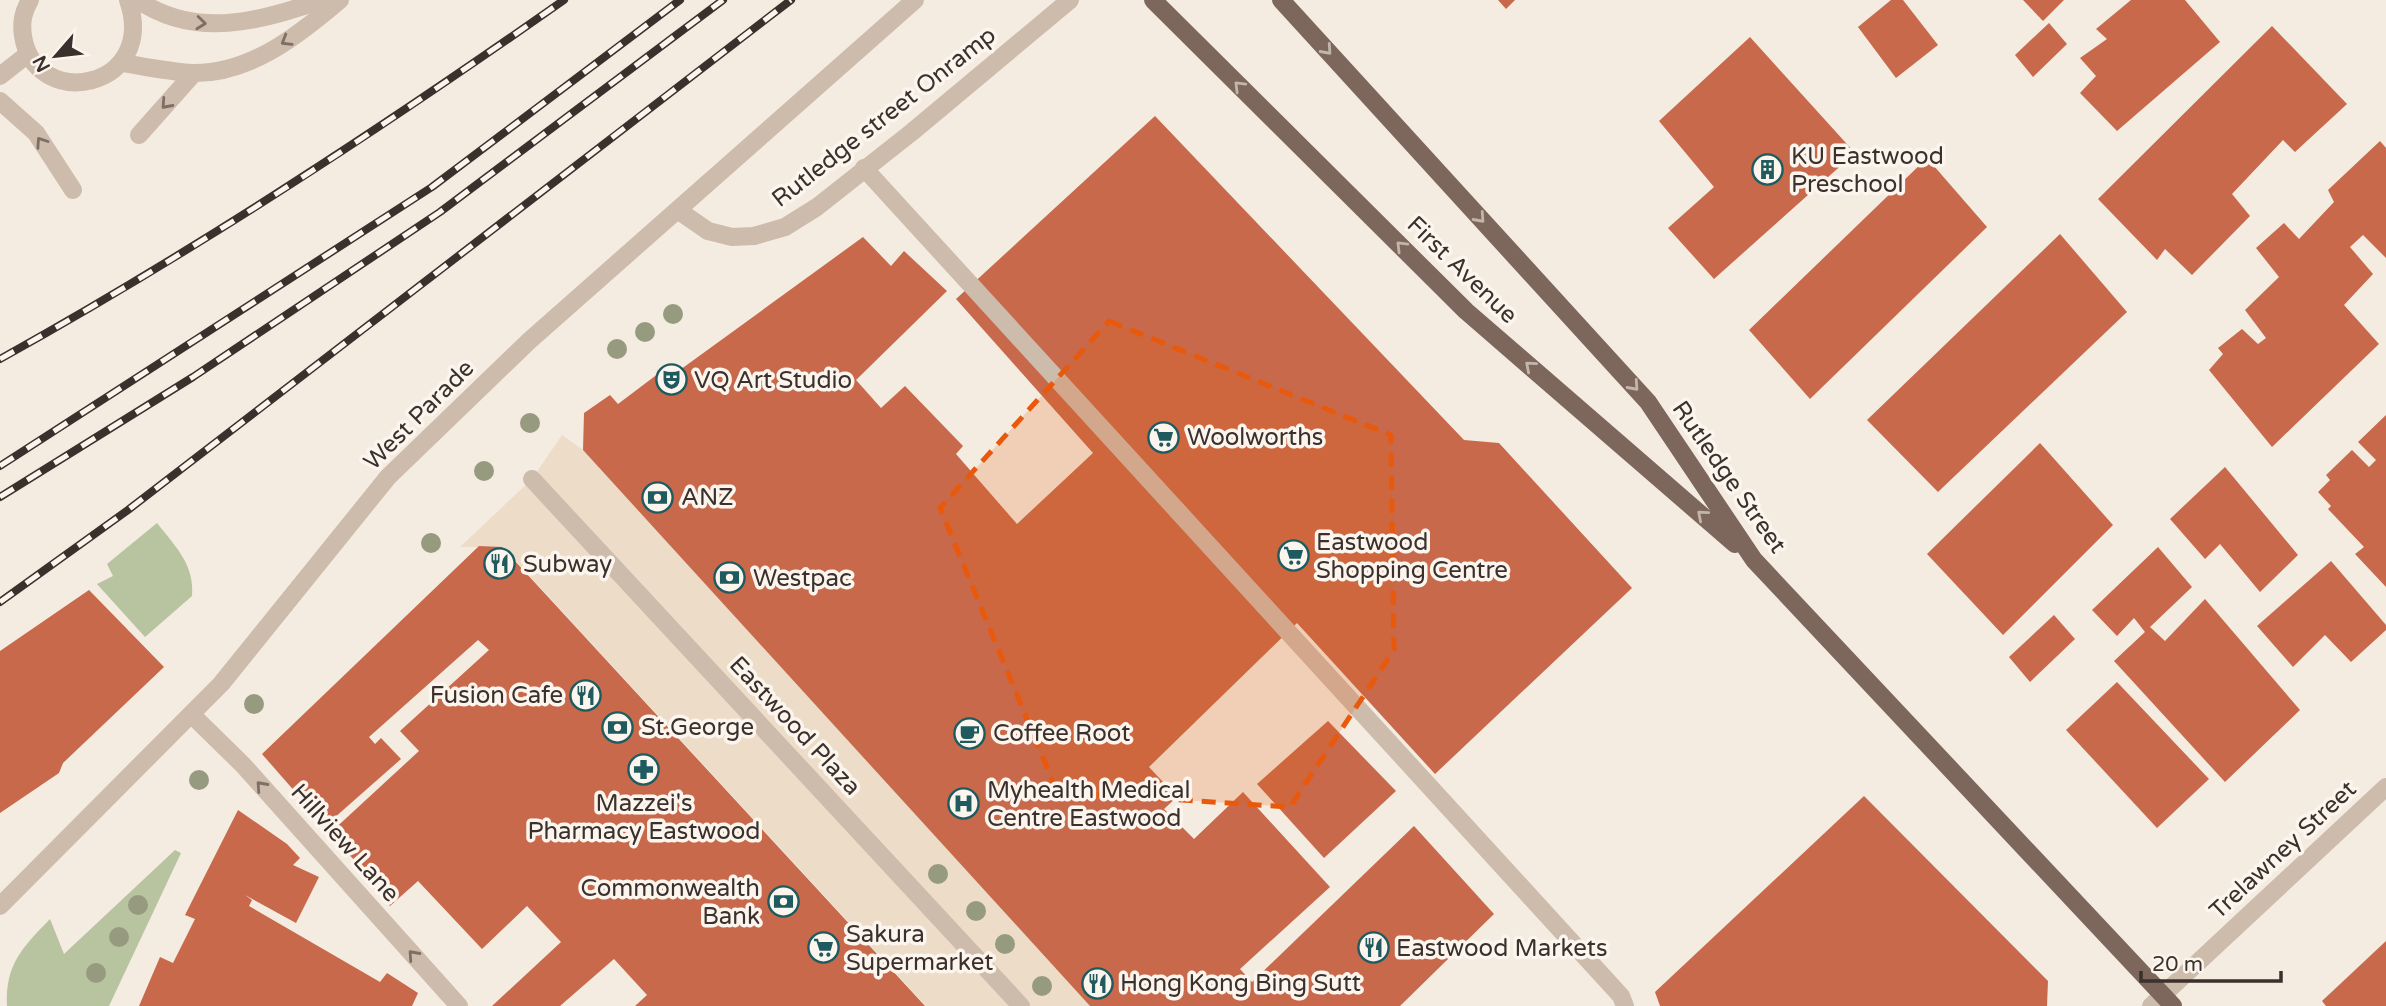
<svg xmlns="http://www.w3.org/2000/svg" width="2386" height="1006" font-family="'Varela Round',sans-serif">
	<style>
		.green { fill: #b8c4a0 }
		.plaza { fill: #ecdcc8 }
		.building { fill: #c8694b }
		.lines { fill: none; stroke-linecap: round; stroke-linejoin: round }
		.minor { stroke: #cdbbac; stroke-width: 18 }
		.major { stroke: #7d675c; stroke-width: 18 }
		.rail-casing { stroke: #3b302b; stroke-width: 8 }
		.rail { stroke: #fbf5ee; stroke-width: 5; stroke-dasharray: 16; stroke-linecap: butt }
		.tree { fill: #969b7f }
		.oneway { stroke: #7d6f65 }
		.oneway2 { stroke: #c2b5ac }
		.marked { fill: #e8590c; fill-opacity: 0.2; stroke: #e8590c; stroke-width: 5; stroke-dasharray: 14 9; stroke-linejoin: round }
		.labels { text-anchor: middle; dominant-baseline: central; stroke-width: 7; stroke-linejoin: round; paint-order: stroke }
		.street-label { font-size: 24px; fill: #3b302b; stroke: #fbf5ee }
		.poi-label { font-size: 24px; fill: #3b302b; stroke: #fbf5ee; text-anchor: start }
	</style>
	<rect width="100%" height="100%" fill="#f4ebe1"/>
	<!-- green -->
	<g class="green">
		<path d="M157 523C175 546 195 565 192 596L145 637 97 584 113 576 107 564Z"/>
		<path d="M175 850 181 853 109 1006H7C5 964 23 947 50 919L64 954Z"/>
	</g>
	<!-- plaza -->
	<polygon class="plaza" points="562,435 583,450 1091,1006 926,1006 503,547 460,547 532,479"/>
	<!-- building -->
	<g class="building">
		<polygon points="1498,0 1515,0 1506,9"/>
		<polygon points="1891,0 1903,0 1938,45 1896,78 1858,27"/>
		<polygon points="2023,0 2064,0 2043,21"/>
		<polygon points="2131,0 2185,0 2220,42 2117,131 2080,93 2096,76 2080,58 2107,39 2096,29"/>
		<polygon points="2049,23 2067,44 2033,77 2015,55"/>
		<polygon points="2272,26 2347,104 2295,152 2283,140 2232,194 2250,216 2192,275 2165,249 2157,260 2098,199"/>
		<polygon points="1750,37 1855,153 1714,279 1668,228 1714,187 1659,121"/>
		<polygon points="1155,116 1464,440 1499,443 1632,588 1435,774 1297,623 1149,767 1177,797 1164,809 1194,839 1243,792 1330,887 1240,969 1252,982 1414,826 1494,914 1400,1006 1090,1006 583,450 584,413 610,395 618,404 667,367 673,375 863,237 891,266 904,251 947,291 856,380 881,408 905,386 963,446 956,454 1017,524 1093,453 956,299"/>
		<polygon points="2380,141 2386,148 2386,258 2363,235 2350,247 2373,274 2344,305 2379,344 2272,447 2209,370 2223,354 2218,348 2242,329 2258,344 2266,338 2245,310 2279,277 2256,248 2284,223 2299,239 2334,202 2328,190"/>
		<polygon points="1927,158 1987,227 1810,399 1749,330"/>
		<polygon points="2060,234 2127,312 1938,492 1867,420"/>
		<polygon points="2386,415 2386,587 2355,554 2364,547 2328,509 2331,506 2318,492 2330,480 2326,475 2352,450 2369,467 2376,460 2358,442"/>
		<polygon points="2040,443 2113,525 2003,635 1927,554"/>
		<polygon points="2225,467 2298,555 2260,592 2220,544 2205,559 2170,519"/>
		<polygon points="479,546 502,547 925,1006 635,1006 647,995 614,959 560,1006 492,1006 561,942 527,906 482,949 418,881 390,906 360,872 363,869 329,834 419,751 400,731 489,650 478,640 369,737 375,744 381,738 401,759 325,826 262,754"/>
		<polygon points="2158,547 2192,587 2150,627 2165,641 2205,599 2300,710 2225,782 2114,661 2145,632 2134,618 2117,636 2092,610"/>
		<polygon points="2331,561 2386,625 2386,630 2351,662 2325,635 2293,667 2257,626"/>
		<polygon points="89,590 164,667 63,763 59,773 0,813 0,651"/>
		<polygon points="2054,615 2075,639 2030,682 2009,657"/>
		<polygon points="2117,682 2209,779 2157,828 2066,730"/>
		<polygon points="1328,721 1396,791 1324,858 1257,784"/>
		<polygon points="1864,796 2048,981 2047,1006 1660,1006 1655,992"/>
		<polygon points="238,810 287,844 300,858 293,865 319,877 296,923 245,895 252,900 249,906 380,982 387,973 418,993 412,1006 139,1006 160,957 173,963 195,919 185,915"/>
		<polygon points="2386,941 2386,1006 2326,1006 2322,1001"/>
	</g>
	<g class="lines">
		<!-- minor -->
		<g class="minor">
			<path d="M30 0C23 12 21 22 23 36 35 113 159 89 128 0"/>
			<path d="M138 0C195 39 260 22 321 0"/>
			<path d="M123 63C146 67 170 72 193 73 250 74 299 35 340 0"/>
			<polyline points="0,76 28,54"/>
			<polyline points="0,101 36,133 73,190"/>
			<polyline points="139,135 194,73"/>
			<polyline points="864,168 1621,996 1625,1006"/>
			<polyline points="679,211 708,231 732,237 754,236 785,227 817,207 912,132 1070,0"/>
			<polyline points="532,479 1021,1006"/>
			<polyline points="192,715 243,765 459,1006"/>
			<polyline points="0,906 221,684 388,477 529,341 915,0"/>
			<polyline points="2151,1006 2386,787"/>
		</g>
		<!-- major -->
		<g class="major">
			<polyline points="1153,0 1466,311 1735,544"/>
			<polyline points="1281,0 1648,402 1754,560 2173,1006"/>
		</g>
		<defs>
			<g id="rail">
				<path d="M0 359C195 251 382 128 564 0"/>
				<polyline points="0,466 432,187 680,0"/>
				<polyline points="0,497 193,377 440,212 723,0"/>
				<polyline points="0,602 128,510 791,0"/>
			</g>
		</defs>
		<!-- rail casing -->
		<use href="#rail" class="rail-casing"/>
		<!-- rail -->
		<use href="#rail" class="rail"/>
	</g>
	<!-- trees -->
	<g class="tree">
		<circle cx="673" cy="314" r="10"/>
		<circle cx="645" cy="332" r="10"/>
		<circle cx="617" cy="349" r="10"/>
		<circle cx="530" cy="423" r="10"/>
		<circle cx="484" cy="471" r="10"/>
		<circle cx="431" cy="543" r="10"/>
		<circle cx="254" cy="704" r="10"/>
		<circle cx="199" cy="780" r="10"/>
		<circle cx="938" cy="874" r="10"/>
		<circle cx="138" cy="905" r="10"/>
		<circle cx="976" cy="911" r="10"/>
		<circle cx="119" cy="937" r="10"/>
		<circle cx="1005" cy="944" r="10"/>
		<circle cx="96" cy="973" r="10"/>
		<circle cx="1042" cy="986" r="10"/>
	</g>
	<!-- one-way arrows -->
	<defs><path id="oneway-chevron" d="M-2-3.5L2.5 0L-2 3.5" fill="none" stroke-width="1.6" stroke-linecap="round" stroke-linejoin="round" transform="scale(1.75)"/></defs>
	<g class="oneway">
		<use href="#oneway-chevron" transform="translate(201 23) rotate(6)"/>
		<use href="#oneway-chevron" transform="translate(286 41) rotate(149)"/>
		<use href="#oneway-chevron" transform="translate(166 104) rotate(132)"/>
		<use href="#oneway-chevron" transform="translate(41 142) rotate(-124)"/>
		<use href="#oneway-chevron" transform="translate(261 786) rotate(-132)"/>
		<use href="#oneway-chevron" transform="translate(413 955) rotate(-132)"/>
	</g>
	<g class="oneway2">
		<use href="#oneway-chevron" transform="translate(1327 50) rotate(48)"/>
		<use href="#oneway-chevron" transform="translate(1239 86) rotate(-135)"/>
		<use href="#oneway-chevron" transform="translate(1480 218) rotate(48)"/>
		<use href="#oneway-chevron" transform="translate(1401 246) rotate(-135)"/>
		<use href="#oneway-chevron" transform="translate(1530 366) rotate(-139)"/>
		<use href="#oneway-chevron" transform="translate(1634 386) rotate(48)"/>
		<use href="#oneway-chevron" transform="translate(1702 515) rotate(-139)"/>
	</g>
	<!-- marked area -->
	<path class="marked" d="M1109 321 1391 435 1394 650 1290 807 1057 792 940 508Z"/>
	<!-- icons -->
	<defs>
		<symbol id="building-ring" viewBox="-11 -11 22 22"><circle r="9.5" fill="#fbf5ee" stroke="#1f5a5e" stroke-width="1.5"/><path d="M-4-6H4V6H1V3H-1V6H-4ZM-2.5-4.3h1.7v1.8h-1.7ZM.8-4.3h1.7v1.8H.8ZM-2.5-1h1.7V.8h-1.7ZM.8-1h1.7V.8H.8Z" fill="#1f5a5e"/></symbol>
		<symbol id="theatre-ring" viewBox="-11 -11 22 22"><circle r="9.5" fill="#fbf5ee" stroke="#1f5a5e" stroke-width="1.5"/><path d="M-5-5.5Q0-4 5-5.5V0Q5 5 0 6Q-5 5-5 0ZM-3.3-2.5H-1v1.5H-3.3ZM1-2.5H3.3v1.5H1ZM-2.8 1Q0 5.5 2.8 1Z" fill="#1f5a5e"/></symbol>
		<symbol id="supermarket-ring" viewBox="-11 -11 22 22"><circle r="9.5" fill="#fbf5ee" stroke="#1f5a5e" stroke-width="1.5"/><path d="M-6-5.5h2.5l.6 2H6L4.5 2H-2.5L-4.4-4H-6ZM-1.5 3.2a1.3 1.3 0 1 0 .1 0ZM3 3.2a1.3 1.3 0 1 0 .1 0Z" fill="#1f5a5e"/></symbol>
		<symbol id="bank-ring" viewBox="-11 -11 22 22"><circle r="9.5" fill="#fbf5ee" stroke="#1f5a5e" stroke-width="1.5"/><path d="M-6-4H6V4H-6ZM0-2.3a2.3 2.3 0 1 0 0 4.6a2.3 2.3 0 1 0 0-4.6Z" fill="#1f5a5e"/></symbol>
		<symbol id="restaurant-ring" viewBox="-11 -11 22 22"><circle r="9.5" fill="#fbf5ee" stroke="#1f5a5e" stroke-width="1.5"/><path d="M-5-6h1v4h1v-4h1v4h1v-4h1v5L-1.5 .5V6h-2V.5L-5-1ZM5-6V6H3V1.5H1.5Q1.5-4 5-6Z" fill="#1f5a5e"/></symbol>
		<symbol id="cafe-ring" viewBox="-11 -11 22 22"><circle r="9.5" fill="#fbf5ee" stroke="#1f5a5e" stroke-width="1.5"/><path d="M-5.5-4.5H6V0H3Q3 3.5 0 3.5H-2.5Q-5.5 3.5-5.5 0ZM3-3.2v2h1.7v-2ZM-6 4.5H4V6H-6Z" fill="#1f5a5e"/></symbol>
		<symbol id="pharmacy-ring" viewBox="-11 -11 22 22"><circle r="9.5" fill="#fbf5ee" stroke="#1f5a5e" stroke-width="1.5"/><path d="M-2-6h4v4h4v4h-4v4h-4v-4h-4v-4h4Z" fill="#1f5a5e"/></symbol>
		<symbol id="hospital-ring" viewBox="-11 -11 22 22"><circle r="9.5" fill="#fbf5ee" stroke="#1f5a5e" stroke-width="1.5"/><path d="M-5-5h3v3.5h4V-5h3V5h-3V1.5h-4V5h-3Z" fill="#1f5a5e"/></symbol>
	</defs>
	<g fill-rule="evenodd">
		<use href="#building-ring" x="1750" y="152" width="35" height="35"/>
		<use href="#theatre-ring" x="654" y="362" width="35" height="35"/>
		<use href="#supermarket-ring" x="1146" y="420" width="35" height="35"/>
		<use href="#bank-ring" x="640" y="480" width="35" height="35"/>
		<use href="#supermarket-ring" x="1276" y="538" width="35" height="35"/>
		<use href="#restaurant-ring" x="482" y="546" width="35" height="35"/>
		<use href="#bank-ring" x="712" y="560" width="35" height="35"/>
		<use href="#restaurant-ring" x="568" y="678" width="35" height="35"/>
		<use href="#bank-ring" x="600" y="710" width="35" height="35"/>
		<use href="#cafe-ring" x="952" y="716" width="35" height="35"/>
		<use href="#pharmacy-ring" x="626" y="752" width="35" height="35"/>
		<use href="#hospital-ring" x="946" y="786" width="35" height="35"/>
		<use href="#bank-ring" x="766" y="884" width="35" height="35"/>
		<use href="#supermarket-ring" x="806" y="930" width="35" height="35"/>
		<use href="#restaurant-ring" x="1356" y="930" width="35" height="35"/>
		<use href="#restaurant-ring" x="1080" y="966" width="35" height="35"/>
	</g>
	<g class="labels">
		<!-- street labels -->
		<g class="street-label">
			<text transform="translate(884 117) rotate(-38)">Rutledge street Onramp</text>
			<text transform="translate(1462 270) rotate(44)">First Avenue</text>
			<text transform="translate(419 415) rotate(-45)">West Parade</text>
			<text transform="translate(1729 477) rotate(55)">Rutledge Street</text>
			<text transform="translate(795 726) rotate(47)">Eastwood Plaza</text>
			<text transform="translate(345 843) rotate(48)">Hillview Lane</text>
			<text transform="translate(2283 850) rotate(-43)">Trelawney Street</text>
		</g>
		<!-- poi labels -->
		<g class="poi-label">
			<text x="1791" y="156">KU Eastwood<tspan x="1791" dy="28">Preschool</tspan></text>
			<text x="694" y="380">VQ Art Studio</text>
			<text x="1187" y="437">Woolworths</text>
			<text x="681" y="497">ANZ</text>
			<text x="1316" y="542">Eastwood<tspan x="1316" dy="28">Shopping Centre</tspan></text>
			<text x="523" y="564">Subway</text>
			<text x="753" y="578">Westpac</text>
			<text x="563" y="695" text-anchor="end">Fusion Cafe</text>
			<text x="641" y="727">St.George</text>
			<text x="993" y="733">Coffee Root</text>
			<text x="987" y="790">Myhealth Medical<tspan x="987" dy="28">Centre Eastwood</tspan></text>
			<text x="644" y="803" text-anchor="middle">Mazzei's<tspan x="644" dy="28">Pharmacy Eastwood</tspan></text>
			<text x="760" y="888" text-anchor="end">Commonwealth<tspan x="760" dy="28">Bank</tspan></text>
			<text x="846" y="934">Sakura<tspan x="846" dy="28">Supermarket</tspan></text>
			<text x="1396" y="948">Eastwood Markets</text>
			<text x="1120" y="983">Hong Kong Bing Sutt</text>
		</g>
	</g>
	<!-- north arrow -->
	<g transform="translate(56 56) rotate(242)" stroke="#fbf5ee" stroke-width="5" paint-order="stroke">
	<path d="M0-5L12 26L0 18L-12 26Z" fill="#3b302b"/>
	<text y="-10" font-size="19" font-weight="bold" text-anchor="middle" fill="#3b302b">N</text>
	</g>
	<!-- scale -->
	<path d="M2141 971v10h140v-10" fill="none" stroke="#3b302b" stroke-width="3.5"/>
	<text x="2152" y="971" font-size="21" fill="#3b302b" stroke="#fbf5ee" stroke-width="5" paint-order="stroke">20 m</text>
</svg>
